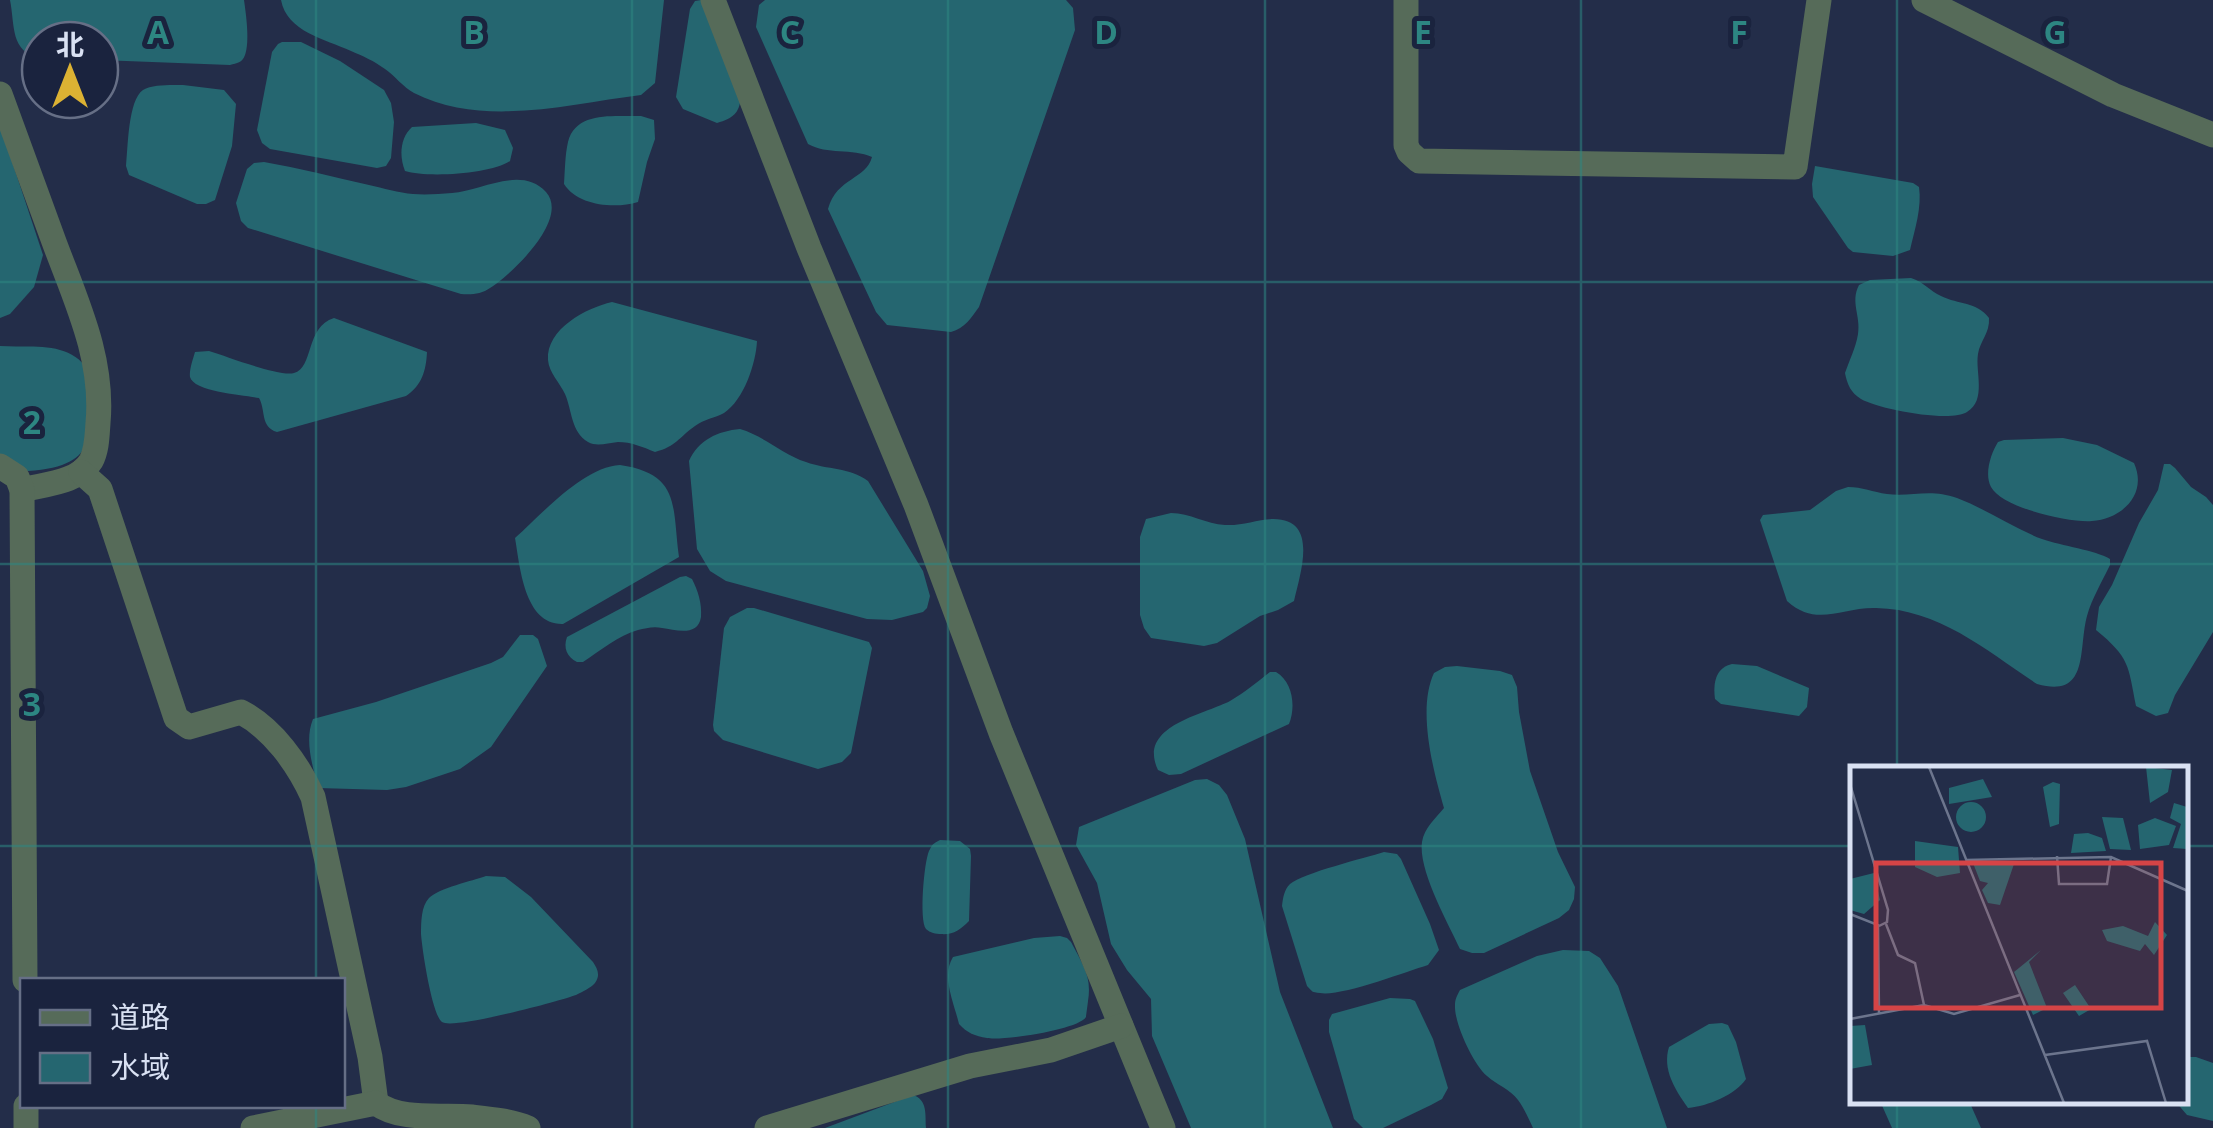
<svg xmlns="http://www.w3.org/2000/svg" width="2213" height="1128" font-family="'Open Sans','Noto Sans SC',sans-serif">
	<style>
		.water { fill: #256670 }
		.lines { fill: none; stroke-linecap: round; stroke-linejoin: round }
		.minor { stroke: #566b59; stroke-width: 25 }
		.grid { fill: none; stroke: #2d8682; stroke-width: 2.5; stroke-opacity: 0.55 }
		.inset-road { fill: none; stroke: #6c758d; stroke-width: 2.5 }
		.view { fill: #d64446; fill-opacity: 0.15; stroke: #d64446; stroke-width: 5 }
		.inset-edge { fill: none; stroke: #d9e1f3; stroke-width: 5 }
		.grid-label { font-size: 32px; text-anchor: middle; font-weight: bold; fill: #2d8682; stroke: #1a233e; stroke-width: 10; stroke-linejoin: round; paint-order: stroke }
	</style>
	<rect width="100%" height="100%" fill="#232d49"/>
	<!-- water -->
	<g class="water">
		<path d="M10 0H244C246 14 250 42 245 55 242 63 237 63 230 65L100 60V40H40V57C10 53 15 25 10 0Z"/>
		<path d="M281 0H664L655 83 641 95C568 104 484 128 414 93 403 87 395 76 385 69 374 61 363 56 351 51 325 39 287 32 281 0Z"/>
		<path d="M701 0 703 2 741 97C739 114 733 118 717 123L683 109 676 97 690 9 695 1Z"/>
		<path d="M765 0H1066L1073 8 1075 30 979 307C971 318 965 328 951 332L887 325 876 312 828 209C837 177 866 180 872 157 852 148 827 155 808 144L756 27 759 5Z"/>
		<polygon points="282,42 301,42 340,61 384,90 391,103 394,122 391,158 386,166 377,168 270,149 262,143 257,130 272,52 278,44"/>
		<path d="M183 85 224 90 236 104 232 146 215 200 206 204H197L129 175 126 166C128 148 128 100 143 90 153 84 172 85 183 85Z"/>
		<path d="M641 116 654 120 655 139 647 162 638 202C615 209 578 206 564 184 565 170 565 155 568 142 576 110 616 117 641 116Z"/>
		<path d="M476 123 505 130 513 148 510 161C491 174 427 178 405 171 399 156 400 138 412 127Z"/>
		<polygon points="0,125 43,255 34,287 10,314 0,318"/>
		<path d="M264 162C299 168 334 177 369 185 383 188 399 193 413 194 426 195 439 194 452 193 481 191 521 165 546 192 570 219 512 274 490 288 482 294 471 295 461 294L248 228 241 221 236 203 247 169 254 163Z"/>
		<path d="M1815 166 1913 183 1919 187C1922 207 1915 229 1910 250L1893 256 1853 252 1848 248 1813 197 1812 184Z"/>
		<path d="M1911 278C1924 282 1930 291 1941 296 1959 305 1976 301 1989 318 1990 333 1980 341 1978 354 1975 372 1987 400 1967 412 1950 423 1878 409 1861 399 1851 393 1847 384 1845 373 1849 361 1856 347 1858 334 1861 316 1850 302 1859 285L1870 280Z"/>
		<path d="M612 302 757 341C756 363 744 400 724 413 715 418 704 419 695 426 678 438 677 446 655 452 643 447 631 442 618 442 607 443 597 447 588 442 571 432 572 410 565 394 560 383 549 373 548 360 546 329 586 308 612 302Z"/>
		<path d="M334 318 427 352C426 371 422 385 406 396L277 432C260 427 266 410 259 398 244 395 194 392 190 377 189 370 193 359 195 352L209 351C226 356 279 377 294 373 314 368 305 327 334 318Z"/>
		<path d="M0 346C31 348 69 340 88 370 89 430 105 466 28 471L24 470 0 454Z"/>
		<path d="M740 429C764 436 782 454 806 462 828 470 849 467 868 481L923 571 930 596 927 608 923 612 892 620 867 619 726 581 710 571 697 549 689 461C698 440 718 431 740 429Z"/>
		<path d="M2063 438 2097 445 2134 463C2148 494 2122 519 2092 521 2070 523 2002 508 1991 487 1984 474 1991 453 1998 442L2004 440Z"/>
		<path d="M2164 464H2170L2175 468 2191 487 2206 497 2213 505V632L2175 695 2168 713 2156 716 2136 706C2128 665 2130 658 2096 630L2099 607 2112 585 2139 523 2158 490Z"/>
		<path d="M620 465C681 474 672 506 679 557L563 624C524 625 520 566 515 538 542 514 583 467 620 465Z"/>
		<path d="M1848 487C1862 487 1873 492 1887 494 1912 497 1930 488 1957 498 1986 509 2013 528 2042 539 2062 546 2095 550 2110 559V565C2102 582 2092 598 2087 616 2078 649 2090 699 2037 684 1987 651 1939 609 1876 608 1841 607 1817 628 1787 601L1760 520 1763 515 1810 510 1836 491Z"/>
		<path d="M1171 513C1190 513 1206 524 1225 525 1241 526 1256 520 1272 519 1319 518 1301 571 1294 601L1278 610 1260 616 1217 643 1204 646 1151 638 1144 628 1140 615V537L1146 519Z"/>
		<path d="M686 576 692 579C698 591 702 603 701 617 698 637 676 630 662 628 654 626 646 628 638 630 618 636 601 650 583 662H577C567 657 563 648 567 637L680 577Z"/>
		<polygon points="747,608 754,608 869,642 872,648 851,753 842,762 818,769 723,740 714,731 713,725 724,628 730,617"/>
		<path d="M520 635H533L538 639 547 666 491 747 460 769 406 787 387 790 318 788C313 766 304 741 313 719L376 702 491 663 503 657Z"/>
		<path d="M1732 664 1757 666 1809 688 1807 707 1799 716 1721 704 1715 699C1713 684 1715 668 1732 664Z"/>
		<path d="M1457 666 1500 671 1512 675 1517 687 1519 712 1530 771 1558 852 1575 887 1574 899 1569 910 1559 918 1484 953H1472L1460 949C1448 923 1418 870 1422 842 1424 828 1436 818 1444 808 1433 770 1417 709 1434 673L1445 667Z"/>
		<path d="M1270 672H1276C1293 682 1296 707 1289 724L1181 774 1169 775 1158 770C1137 726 1203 715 1230 701 1244 693 1257 682 1270 672Z"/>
		<polygon points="1207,779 1219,785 1227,795 1245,839 1280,992 1333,1128 1191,1128 1152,1036 1151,999 1127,970 1111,944 1097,883 1076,845 1079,827 1195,780"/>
		<path d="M940 840 960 841 970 849 971 856 969 921C960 930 953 935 941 934 936 934 930 933 926 929 919 920 924 862 929 851 933 843 933 844 940 840Z"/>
		<path d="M1384 852 1397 854 1401 859 1430 924 1439 950 1428 965C1405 972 1340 997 1320 993 1311 992 1313 992 1307 986L1282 906C1283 898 1284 890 1290 884 1303 873 1365 858 1384 852Z"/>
		<path d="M486 876 505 877 531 897 593 962C597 968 601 975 595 983 592 987 582 992 576 995 560 1001 453 1030 442 1022 432 1015 422 949 421 934 421 923 421 906 429 898 439 888 472 881 486 876Z"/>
		<path d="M1060 936 1067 938 1071 942C1083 965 1092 976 1088 1001 1088 1002 1086 1016 1086 1017 1078 1030 1002 1041 987 1038 975 1036 967 1033 959 1024 954 1003 941 976 953 957L1034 938Z"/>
		<path d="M1563 950 1589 951 1600 958 1618 986 1667 1128H1533C1529 1119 1524 1108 1518 1100 1510 1089 1497 1085 1487 1076 1473 1064 1454 1023 1455 1005 1455 999 1457 996 1460 990L1537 956Z"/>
		<polygon points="1390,998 1410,999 1415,1001 1433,1039 1448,1088 1442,1099 1431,1105 1383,1128 1363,1128 1354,1119 1329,1032 1329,1020 1332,1014"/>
		<path d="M1722 1023 1728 1025 1736 1042 1746 1079C1735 1095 1708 1106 1688 1108 1675 1090 1662 1069 1669 1047L1709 1024Z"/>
		<polygon points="2186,1057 2196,1057 2213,1063 2213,1121 2187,1115 2175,1101 2186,1100"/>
		<path d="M913 1095C928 1100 925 1115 926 1128H825Z"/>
		<polygon points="1880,1101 1969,1101 1981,1128 1892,1128"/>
	</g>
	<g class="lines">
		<!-- minor -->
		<g class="minor">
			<polyline points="713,0 809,248 916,505 1001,733 1163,1128"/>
			<polyline points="1406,0 1406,145 1409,152 1419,161 1795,167 1819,0"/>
			<polyline points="1924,0 2113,95 2213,135"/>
			<path d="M0 94C18 142 35 191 53 239 75 299 104 357 98 423 97 436 97 450 91 461 78 483 45 484 22 490"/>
			<polyline points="0,466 17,477 22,490 25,980"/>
			<path d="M81 472 100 489 176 718 189 727 241 712C273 729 298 764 313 797L370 1057 376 1103"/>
			<polyline points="26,1106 26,1128"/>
			<path d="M253 1128 376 1103C401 1122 442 1114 472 1117 490 1119 511 1121 528 1128"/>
			<polyline points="767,1128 970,1066 1051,1050 1121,1026"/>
		</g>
	</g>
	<!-- grid -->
	<path class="grid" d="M316 0V980M632 0V1128M948 0V1128M1265 0V1128M1581 0V1128M1897 0V768M0 282H2213M0 564H2213M0 846H1853M2186 846H2213M1897 1100V1128M316 1106V1128"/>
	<!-- overview -->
	<g transform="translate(1850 766)">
		<rect width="338" height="338" fill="#232d49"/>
		<path d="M296 1 322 4 318 26 300 37ZM133 13 142 31 99 38V22ZM203 16 210 18 209 58 200 61 193 21ZM106 51a15 15 0 1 1 30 0a15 15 0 1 1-30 0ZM324 37 337 41V83L323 82 331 58 320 52ZM252 51 273 52 281 84 260 83ZM305 52 326 60 319 79 290 83 288 59ZM238 67 252 72 256 85 221 87 224 68ZM65 75 108 81 110 107 87 111 65 101ZM123 97 164 98 150 139 138 137 132 124 138 117 130 115ZM24 107 30 134 14 148 0 144V113ZM305 156 317 169 304 189 295 178 290 185 257 175 252 164 273 160 298 170ZM191 184 179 196 197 242 183 249 164 206ZM225 219 241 243 229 250 213 227ZM15 259 22 299 0 303V260Z" fill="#256670"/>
		<path class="inset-road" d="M79 1 214 337M0 18 38 144 37 156 29 160M207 90 209 118H257L261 91M116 94 261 91 338 125M0 148 28 159 29 247M36 158 48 189 65 197 74 239M0 253 74 239 104 248 170 229M195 289 297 275 316 337"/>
		<path class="view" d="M26 97H311V242H26Z"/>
		<rect width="338" height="338" class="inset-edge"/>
	</g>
	<g class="grid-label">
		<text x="158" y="44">A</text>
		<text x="474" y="44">B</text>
		<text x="790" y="44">C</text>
		<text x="1106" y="44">D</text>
		<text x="1423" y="44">E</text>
		<text x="1739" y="44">F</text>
		<text x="2055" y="44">G</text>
		<text x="32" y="434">2</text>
		<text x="32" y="716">3</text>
	</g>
	<!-- legend -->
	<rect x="20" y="978" width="325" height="130" fill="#1a233e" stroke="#666f86" stroke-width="2.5"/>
	<rect x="40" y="1010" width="50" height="15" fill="#566b59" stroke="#666f86" stroke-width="2.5"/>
	<text x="110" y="1028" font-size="30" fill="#d9e1f3">道路</text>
	<rect x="40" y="1053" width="50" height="30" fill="#256670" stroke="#666f86" stroke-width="2.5"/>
	<text x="110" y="1078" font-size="30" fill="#d9e1f3">水域</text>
	<!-- north arrow -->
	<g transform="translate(70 70)"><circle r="48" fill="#1a233e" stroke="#666f86" stroke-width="2.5"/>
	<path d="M0-8L18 38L0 25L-18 38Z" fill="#dcb233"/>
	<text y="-15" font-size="28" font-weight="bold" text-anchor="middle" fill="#d9e1f3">北</text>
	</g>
</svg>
